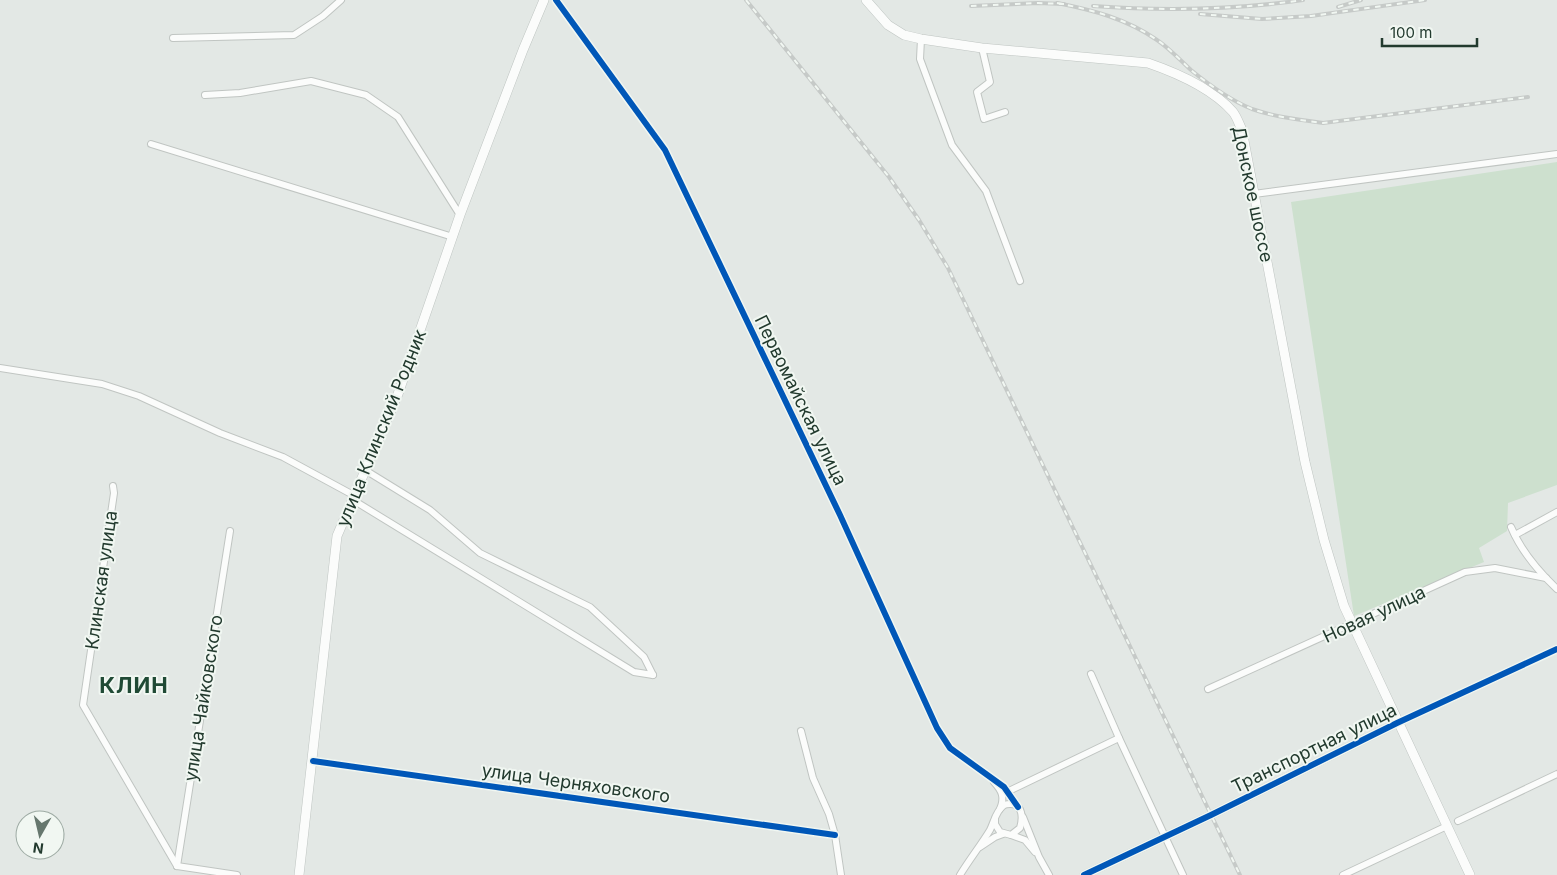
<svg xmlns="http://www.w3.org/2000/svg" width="1557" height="875" font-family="Inter,sans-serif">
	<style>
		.green { fill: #cde0ce }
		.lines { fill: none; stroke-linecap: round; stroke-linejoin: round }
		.minor-casing { stroke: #c0c5c2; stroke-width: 8 }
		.tertiary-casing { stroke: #c0c5c2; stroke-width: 9 }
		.secondary-casing { stroke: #bfc5c2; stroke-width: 10 }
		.minor { stroke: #fbfcfb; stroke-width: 6 }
		.tertiary { stroke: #fbfcfb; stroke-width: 8 }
		.secondary { stroke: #fbfcfb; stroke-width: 9 }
		.rail-casing { stroke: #c6cac8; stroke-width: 4 }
		.rail { stroke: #f1f7f2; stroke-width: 2; stroke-dasharray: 5.5; stroke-linecap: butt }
		.cycleway-casing { stroke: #f1f7f2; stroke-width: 9 }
		.cycleway { stroke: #0057b8; stroke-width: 6 }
		.labels { text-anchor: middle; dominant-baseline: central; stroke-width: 4; stroke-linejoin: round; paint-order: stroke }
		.street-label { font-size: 18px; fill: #223a2e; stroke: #f1f7f2 }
		.district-label { font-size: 22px; font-weight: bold; letter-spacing: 1px; fill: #204a35; stroke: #f1f7f2 }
	</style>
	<rect width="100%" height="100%" fill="#e3e8e5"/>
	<!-- green -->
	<polygon class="green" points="1557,162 1557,485 1508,503 1507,531 1479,548 1484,562 1354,616 1291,202"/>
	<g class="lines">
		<defs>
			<g id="minor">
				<polyline points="556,0 665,150 840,515 937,728 950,748 1004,787 1018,807"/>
				<polyline points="173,38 294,35 323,16 341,0"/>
				<polyline points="921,39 920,59 952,145 986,191 1020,281"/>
				<polyline points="982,48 990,82 977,92 984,119 1005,112"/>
				<polyline points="205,95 240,93 311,81 366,95 398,117 460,215"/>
				<polyline points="151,144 453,237"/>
				<polyline points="1254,194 1557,154"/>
				<polyline points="0,368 102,384 139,396 220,433 283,457 355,496"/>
				<polyline points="365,470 430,510 480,553 590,607 644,657 653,675"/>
				<polyline points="113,486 114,493 83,705 177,866"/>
				<polyline points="353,500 634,672 653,675"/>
				<path d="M1511 527C1521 551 1538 571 1557 589"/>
				<polyline points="1515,535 1557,512"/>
				<polyline points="1091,674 1119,738 1183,875"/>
				<polyline points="1208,689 1465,572 1495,568 1546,578"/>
				<polyline points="1397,723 1557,649"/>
				<polyline points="801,731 813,778 829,814 835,835 841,875"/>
				<polyline points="313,761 835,835"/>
				<path d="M994 782C1002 791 1005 797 1000 809"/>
				<polyline points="1009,791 1119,738"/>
				<polyline points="1023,817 1039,857 1049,875"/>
				<polyline points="1458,821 1557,774"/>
				<polyline points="1011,835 1025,840 1035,852"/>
				<polyline points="980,847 995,837 1003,834"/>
				<polyline points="177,866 230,531"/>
				<polyline points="177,866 237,875"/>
				<path d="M960 875C969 860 981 845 990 830 994 822 996 811 1003 806 1005 804 1007 804 1010 804 1023 804 1023 818 1020 828L1011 835 1000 832 995 824V818"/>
				<polyline points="1343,875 1447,826"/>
			</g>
			<polyline id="tertiary" points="1084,875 1211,815 1397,723"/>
			<g id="secondary">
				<path d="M866 0 888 25 904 35 921 39 982 48 1148 63C1177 73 1212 88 1233 112 1237 117 1239 124 1242 130L1305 462 1324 540 1344 606 1470 875"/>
				<polyline points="299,875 337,536 398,394 460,215 523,50 544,0"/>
			</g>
		</defs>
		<!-- minor casing -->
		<use href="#minor" class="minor-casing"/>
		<!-- tertiary casing -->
		<use href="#tertiary" class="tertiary-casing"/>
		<!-- secondary casing -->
		<use href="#secondary" class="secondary-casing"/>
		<!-- minor -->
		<use href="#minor" class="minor"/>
		<!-- tertiary -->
		<use href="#tertiary" class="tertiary"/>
		<!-- secondary -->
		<use href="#secondary" class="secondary"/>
		<defs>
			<g id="rail">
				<polyline points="746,0 889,177 919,220 948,268 1240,875"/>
				<path d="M1057 3C1093 10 1127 19 1157 40 1169 48 1180 60 1191 70 1208 84 1232 101 1252 109 1275 117 1300 120 1323 123L1528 97"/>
				<polyline points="971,6 1038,3 1064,4"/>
				<path d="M1093 6C1163 11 1234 10 1303 0"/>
				<polyline points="1338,7 1361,0"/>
				<polyline points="1200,14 1262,19 1311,16 1425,0"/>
			</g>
		</defs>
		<!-- rail casing -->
		<use href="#rail" class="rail-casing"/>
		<!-- rail -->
		<use href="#rail" class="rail"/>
		<defs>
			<g id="cycleway">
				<polyline points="556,0 665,150 840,515 937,728 950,748 1004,787 1018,807"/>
				<polyline points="313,761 835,835"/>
				<polyline points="1084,875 1211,815 1397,723 1557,649"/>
			</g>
		</defs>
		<!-- cycleway casing -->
		<use href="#cycleway" class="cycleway-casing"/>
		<!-- cycleway -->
		<use href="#cycleway" class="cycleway"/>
	</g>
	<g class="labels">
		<!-- street labels -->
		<g class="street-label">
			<text transform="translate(1253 194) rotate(78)">Донское шоссе</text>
			<text transform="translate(801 400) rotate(64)">Первомайская улица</text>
			<text transform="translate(381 428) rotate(-68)">улица Клинский Родник</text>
			<text transform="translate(101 580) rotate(-82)">Клинская улица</text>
			<text transform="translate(1374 614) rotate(-25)">Новая улица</text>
			<text transform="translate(203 698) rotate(-81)">улица Чайковского</text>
			<text transform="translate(1314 748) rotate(-26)">Транспортная улица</text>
			<text transform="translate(576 783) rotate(8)">улица Черняховского</text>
		</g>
		<!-- district labels -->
		<g class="district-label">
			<text x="134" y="685">КЛИН</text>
		</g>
	</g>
	<!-- north arrow -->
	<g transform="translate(40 835) rotate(188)"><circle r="24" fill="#f1f7f2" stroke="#9eaba4"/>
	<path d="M0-4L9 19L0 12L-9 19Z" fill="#66776e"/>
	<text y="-8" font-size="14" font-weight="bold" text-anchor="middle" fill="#223a2e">N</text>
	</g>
	<!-- scale -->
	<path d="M1382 38v8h95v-8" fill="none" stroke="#223a2e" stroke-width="2.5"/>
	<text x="1390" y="38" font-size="15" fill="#223a2e" stroke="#f1f7f2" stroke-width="4" paint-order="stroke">100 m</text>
</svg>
